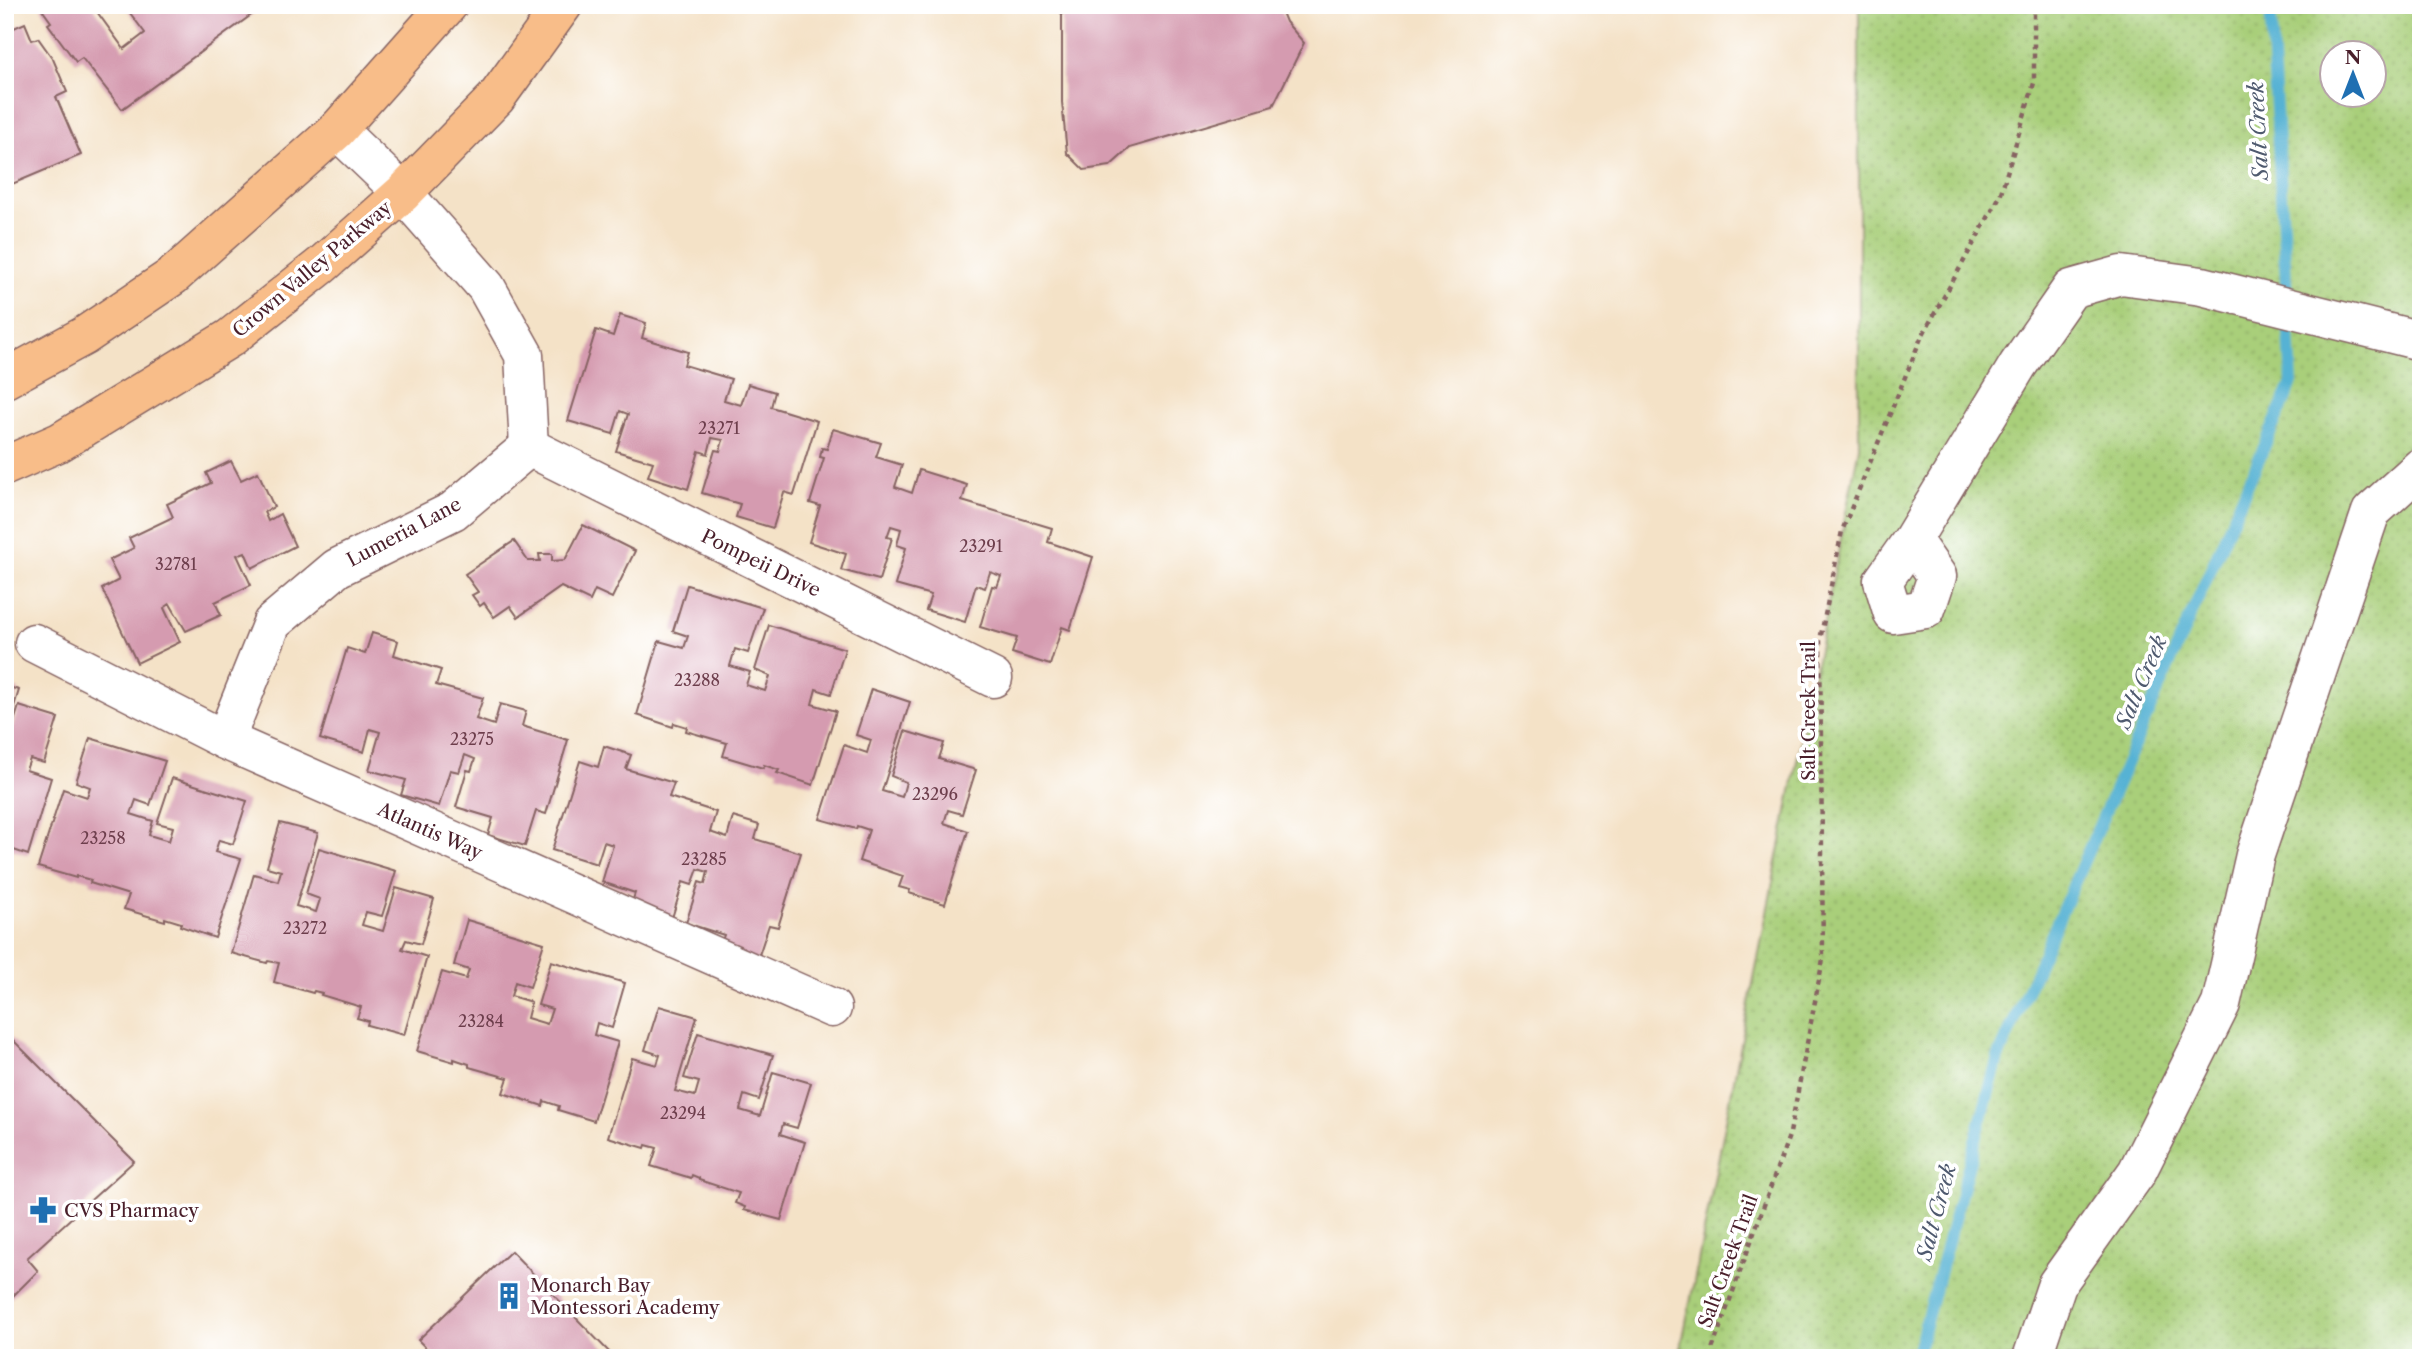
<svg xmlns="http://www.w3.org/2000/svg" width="2426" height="1363" font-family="'Libre Caslon Text',serif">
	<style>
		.grass { fill: url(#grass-dots); stroke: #7a7752; stroke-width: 2; fill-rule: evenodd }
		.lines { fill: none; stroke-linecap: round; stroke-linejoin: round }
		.stream { stroke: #56b2d4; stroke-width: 12 }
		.building { fill: #d59bb0 }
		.minor-casing { stroke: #866362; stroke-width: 41 }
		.major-casing { stroke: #866362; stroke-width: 41 }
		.path { stroke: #866362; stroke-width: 4.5; stroke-dasharray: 5 5; stroke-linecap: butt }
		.minor { stroke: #fff; stroke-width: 38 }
		.major { stroke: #f8bd89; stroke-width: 38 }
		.labels { text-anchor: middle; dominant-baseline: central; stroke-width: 7; stroke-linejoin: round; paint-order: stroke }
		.number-label { font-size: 16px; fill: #6d3e4c }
		.street-label { font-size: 19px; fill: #4a1f2b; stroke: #fff }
		.poi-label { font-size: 19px; fill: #4a1f2b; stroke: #fff; text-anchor: start }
		.water-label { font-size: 21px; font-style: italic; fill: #4f5a6f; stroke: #fff }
	</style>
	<defs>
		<pattern id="grass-dots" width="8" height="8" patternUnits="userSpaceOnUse" patternTransform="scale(1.75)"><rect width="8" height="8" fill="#a9cf7a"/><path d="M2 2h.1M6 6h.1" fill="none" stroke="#93b16a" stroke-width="1.8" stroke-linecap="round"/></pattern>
	</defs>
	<rect width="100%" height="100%" fill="#fff"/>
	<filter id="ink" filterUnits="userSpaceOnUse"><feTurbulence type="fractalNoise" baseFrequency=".0143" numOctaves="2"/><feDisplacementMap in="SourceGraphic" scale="14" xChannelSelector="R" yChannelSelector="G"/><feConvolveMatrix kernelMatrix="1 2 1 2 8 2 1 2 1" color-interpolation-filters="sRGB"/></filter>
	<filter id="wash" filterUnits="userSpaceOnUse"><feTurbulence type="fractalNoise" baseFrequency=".00686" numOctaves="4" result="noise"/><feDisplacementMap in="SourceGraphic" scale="28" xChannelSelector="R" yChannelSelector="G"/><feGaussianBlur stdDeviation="1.57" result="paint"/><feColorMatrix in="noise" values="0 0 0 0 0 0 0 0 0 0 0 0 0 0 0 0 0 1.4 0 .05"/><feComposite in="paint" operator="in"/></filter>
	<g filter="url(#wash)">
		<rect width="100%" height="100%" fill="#f4e2c7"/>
		<!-- grass -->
		<path class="grass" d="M1859 5H2421V1358H1679L1859 447ZM2332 52H2374V94H2332Z"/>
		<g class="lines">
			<!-- stream -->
			<polyline class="stream" points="1916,1358 1998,1058 2292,383 2270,5"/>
		</g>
		<g id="blocks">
			<!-- building -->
			<g class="building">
				<polygon points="45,5 92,5 124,49 145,33 124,5 176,5 178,8 182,5 265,5 122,109 82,58 76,62 48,24 51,22 41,8"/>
				<polygon points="1053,5 1279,5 1286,22 1304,43 1273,106 1130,148 1110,166 1084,170 1067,153 1062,102 1062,14"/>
				<polygon points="25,23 32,40 38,38 53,59 67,92 56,97 81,155 5,187 5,32"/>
				<polygon points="620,315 646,323 642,338 688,352 684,365 731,379 724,400 741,405 748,384 775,392 771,407 817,421 794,495 784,492 773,528 736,517 740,504 702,493 715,450 720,451 723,440 712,438 708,454 699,451 688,489 648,476 653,462 616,451 628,414 620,411 613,434 568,421 596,330 613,336"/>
				<polygon points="833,429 881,443 876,457 902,465 895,487 912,493 919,470 967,485 962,501 1052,528 1048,542 1093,557 1070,630 1062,627 1050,665 1012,653 1017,638 980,627 992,586 997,587 1001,576 990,572 985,588 976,585 965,622 926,610 931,595 895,585 906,548 897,545 901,529 891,526 887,537 892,538 879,580 841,570 846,554 809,542 820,506 810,503 824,458 820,457 822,448 827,449"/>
				<polygon points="231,461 241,480 258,472 274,507 264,512 268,521 280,514 295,546 252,568 245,552 237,555 251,585 215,602 221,615 186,631 170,604 164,608 180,642 137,663 102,589 119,580 109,560 134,548 129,538 173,517 167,504 211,483 206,473"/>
				<polygon points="583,525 635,551 612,598 595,590 590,601 561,587 518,617 510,606 494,617 484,603 480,606 472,595 478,592 465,574 514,541 528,561 540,561 539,554 552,554 552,561 565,560"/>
				<polygon points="687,585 763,608 748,653 735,649 730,666 750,672 746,685 765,691 770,676 755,670 769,625 845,649 831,694 816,689 812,704 836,711 813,785 777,773 779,770 764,765 763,768 723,756 727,743 686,731 687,727 674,723 673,727 637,715 659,641 684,648 688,636 673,631"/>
				<polygon points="372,633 398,641 394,655 441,670 436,685 483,698 476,719 494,725 500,704 526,711 522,726 568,740 546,814 536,811 525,846 488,835 493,818 456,807 467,770 471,771 475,759 465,755 459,772 450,770 439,806 401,795 406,780 369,770 380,732 370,729 364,752 320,739 347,648 365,654"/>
				<polygon points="5,686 19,690 6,733 5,733"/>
				<polygon points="871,689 910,702 882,791 902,797 906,782 891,776 905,731 944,743 939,759 976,770 962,814 948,810 944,823 968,831 945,904 909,893 910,890 899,887 903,876 859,861 869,830 857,826 856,829 820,819 844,745 867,753 871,740 856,735"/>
				<polygon points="19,706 58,718 44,763 30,759 26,770 51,778 28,855 5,847 5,750"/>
				<polygon points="90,738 165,761 150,805 136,800 131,814 153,821 149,835 169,841 173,827 157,823 172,778 247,801 233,844 219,840 215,852 241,859 215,938 180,926 181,923 165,918 165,921 124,909 129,895 90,883 91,880 76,876 76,878 38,867 63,789 87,797 90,787 76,782"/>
				<polygon points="604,746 631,755 626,769 674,783 669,797 716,812 710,832 727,838 733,817 759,825 755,839 801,853 778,927 769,925 757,961 719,950 724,935 686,923 699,882 705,884 708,872 698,869 692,885 683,882 672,918 631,906 635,893 602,882 613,845 604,842 597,864 552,850 580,761 598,767"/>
				<polygon points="280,823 318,833 296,906 316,912 320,899 306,894 319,848 396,871 382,916 366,912 362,925 383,931 396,888 434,899 421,944 406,940 402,949 427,957 404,1035 367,1025 368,1021 357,1018 361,1007 321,995 322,993 314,991 313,993 274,982 279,963 268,961 267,963 231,953 254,874 278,881 281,871 267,867"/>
				<polygon points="467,920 544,943 530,987 515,982 511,996 531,1002 527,1018 547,1024 552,1009 538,1005 551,961 625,983 612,1028 597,1023 594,1035 618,1042 594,1121 558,1110 559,1106 544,1101 543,1106 503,1093 508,1078 469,1067 469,1064 454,1059 454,1062 417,1051 442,972 466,979 469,970 454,965"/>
				<polygon points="659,1006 697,1017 675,1091 695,1096 699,1082 684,1078 698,1033 773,1055 759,1100 744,1095 740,1110 760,1116 773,1072 811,1083 797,1128 783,1124 780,1134 805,1142 781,1220 744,1210 745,1207 735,1203 739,1193 699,1180 699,1178 692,1175 691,1178 651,1166 657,1148 646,1145 645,1148 608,1137 632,1058 657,1065 660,1055 645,1050"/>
				<polygon points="5,1032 134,1161 27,1258 38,1271 5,1304"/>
				<polygon points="511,1251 615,1358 436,1358 418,1340"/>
			</g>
		</g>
	</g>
	<g filter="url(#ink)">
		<use href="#blocks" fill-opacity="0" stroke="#866362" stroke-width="2"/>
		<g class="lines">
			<defs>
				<g id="minor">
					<polyline points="337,130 403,193 486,287 524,355 529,447"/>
					<polyline points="529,447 993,678"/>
					<polyline points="1912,540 1937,576 1926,609 1893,614 1883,581 1912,540 2018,365 2071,289 2121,275 2202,286 2421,341"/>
					<polyline points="34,643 225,740 832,1008"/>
					<polyline points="225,740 272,623 337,568 453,511 529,447"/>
					<polyline points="2032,1358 2057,1284 2137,1172 2221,1004 2255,855 2371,512 2421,467"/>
				</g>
				<g id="major">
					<polyline points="5,379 84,336 173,276 337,130 448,5"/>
					<polyline points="5,466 60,442 230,338 322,265 403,193 496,98 563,5"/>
				</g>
			</defs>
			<!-- minor casing -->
			<use href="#minor" class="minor-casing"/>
			<!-- major casing -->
			<use href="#major" class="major-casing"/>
			<!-- path -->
			<polyline class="path" points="1709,1358 1790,1133 1823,959 1820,640 1842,531 1921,338 2000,196 2034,83 2034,5"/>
			<!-- minor -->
			<use href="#minor" class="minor"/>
			<!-- major -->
			<use href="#major" class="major"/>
		</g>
	</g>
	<!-- icons -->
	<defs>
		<symbol id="pharmacy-bare" viewBox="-9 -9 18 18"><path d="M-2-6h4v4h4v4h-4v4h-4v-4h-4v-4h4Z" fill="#1f6fb2" stroke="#fff" stroke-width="2.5" paint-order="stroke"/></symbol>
		<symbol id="building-bare" viewBox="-9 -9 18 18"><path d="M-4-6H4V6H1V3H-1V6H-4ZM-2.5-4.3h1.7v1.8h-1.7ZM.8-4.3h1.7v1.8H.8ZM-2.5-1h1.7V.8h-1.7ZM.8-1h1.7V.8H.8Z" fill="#1f6fb2" stroke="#fff" stroke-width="2.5" paint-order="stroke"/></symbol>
	</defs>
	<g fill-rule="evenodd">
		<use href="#pharmacy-bare" x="24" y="1191" width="38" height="38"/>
		<use href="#building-bare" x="490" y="1277" width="38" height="38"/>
	</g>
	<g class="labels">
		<!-- number labels -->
		<g class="number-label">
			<text x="719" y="428">23271</text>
			<text x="981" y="546">23291</text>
			<text x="176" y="564">32781</text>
			<text x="697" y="680">23288</text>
			<text x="472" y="739">23275</text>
			<text x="935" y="794">23296</text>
			<text x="103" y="838">23258</text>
			<text x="704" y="859">23285</text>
			<text x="305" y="928">23272</text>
			<text x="481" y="1021">23284</text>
			<text x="683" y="1113">23294</text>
		</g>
		<!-- street labels -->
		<g class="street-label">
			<text transform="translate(312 269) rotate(-40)">Crown Valley Parkway</text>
			<text transform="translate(404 532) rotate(-28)">Lumeria Lane</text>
			<text transform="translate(761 563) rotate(26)">Pompeii Drive</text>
			<text transform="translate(1808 711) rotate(-90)">Salt Creek Trail</text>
			<text transform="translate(430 831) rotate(24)">Atlantis Way</text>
			<text transform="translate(1728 1261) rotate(-70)">Salt Creek Trail</text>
		</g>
		<!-- poi labels -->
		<g class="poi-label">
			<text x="64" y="1210">CVS Pharmacy</text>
			<text x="530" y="1285">Monarch Bay<tspan x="530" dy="22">Montessori Academy</tspan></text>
		</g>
		<!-- water labels -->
		<g class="water-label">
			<text transform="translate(2258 131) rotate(-93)">Salt Creek</text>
			<text transform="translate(2141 682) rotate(-67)">Salt Creek</text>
			<text transform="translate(1936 1212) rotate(-75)">Salt Creek</text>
		</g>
	</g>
	<!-- margin -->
	<rect width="2426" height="1363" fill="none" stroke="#fff" stroke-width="28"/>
	<!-- north arrow -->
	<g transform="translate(2353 74)"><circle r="33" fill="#ffffff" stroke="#b7a5aa" stroke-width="2"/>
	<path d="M0-5L12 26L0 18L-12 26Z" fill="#1f6fb2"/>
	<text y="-10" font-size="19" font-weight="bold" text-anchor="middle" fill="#4a1f2b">N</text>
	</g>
</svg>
